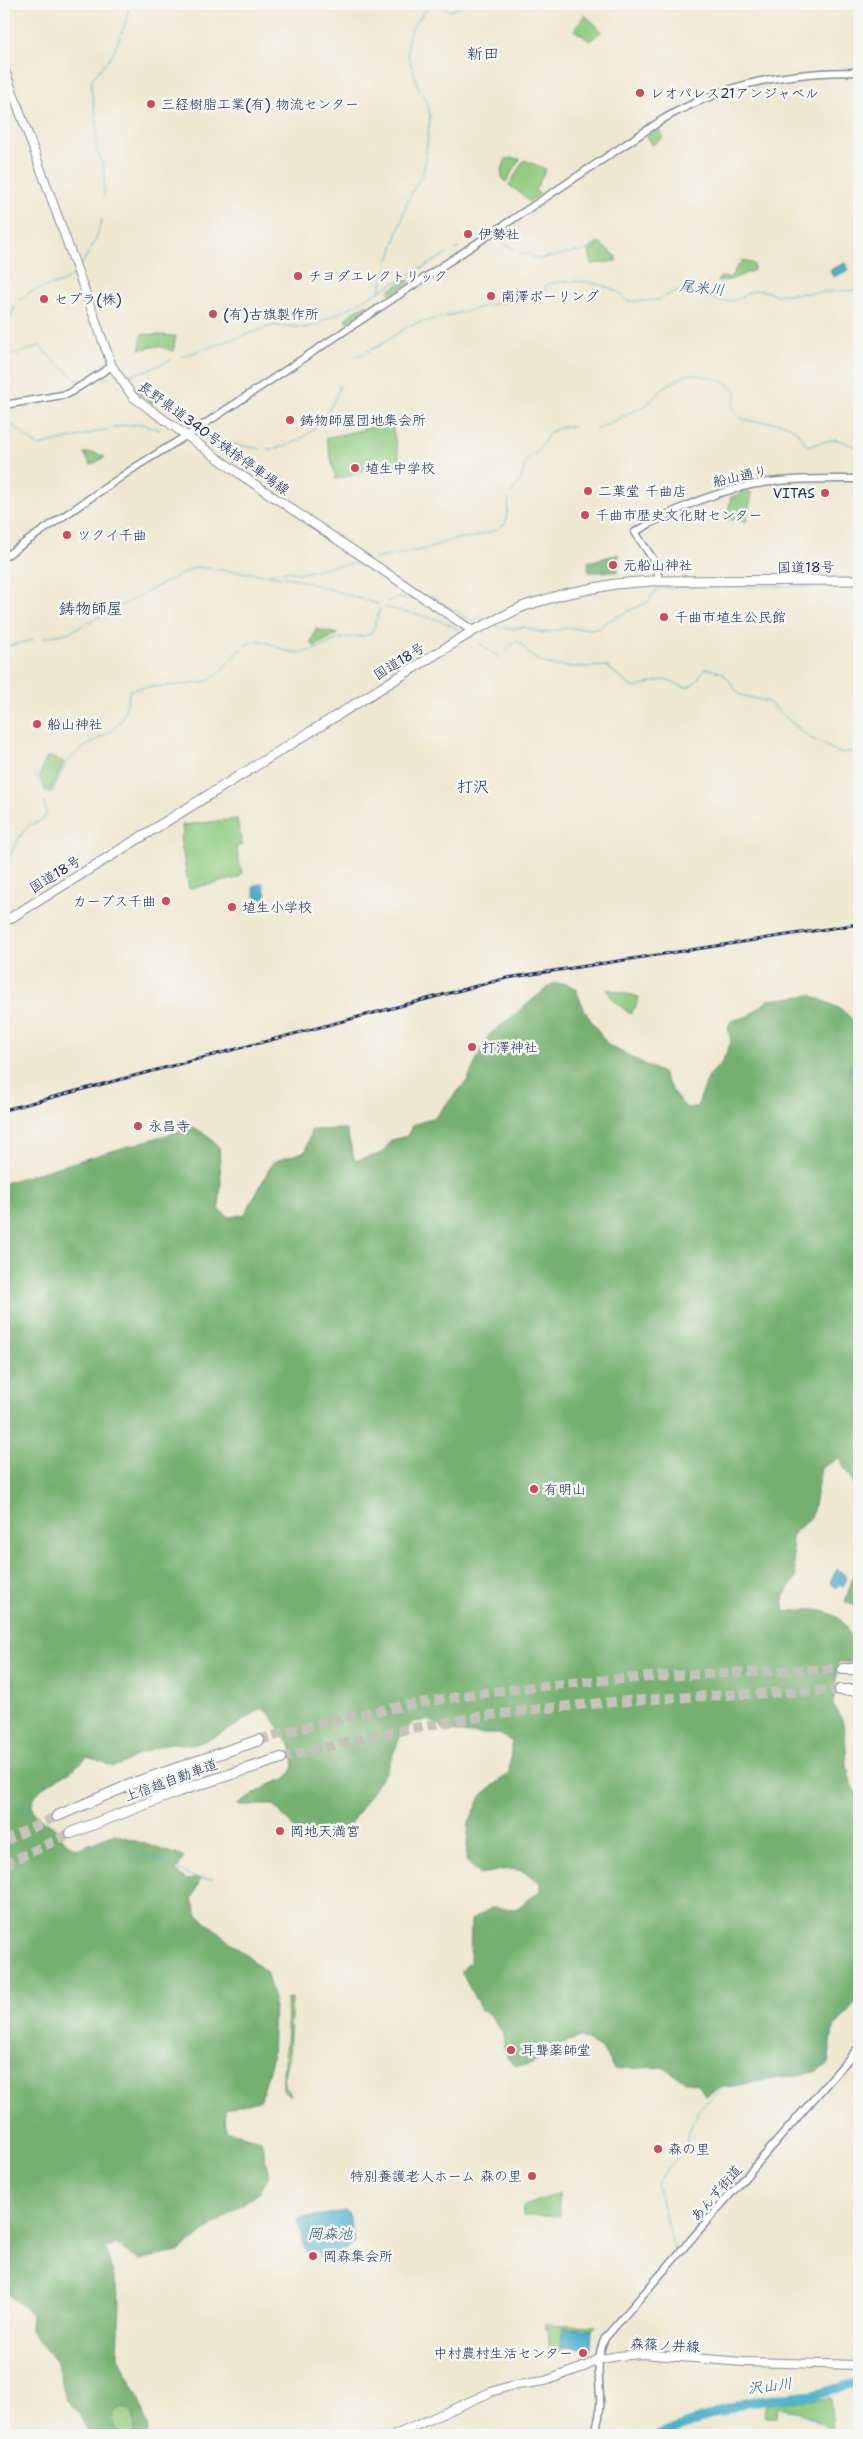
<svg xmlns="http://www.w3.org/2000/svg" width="863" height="2439" font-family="'Shantell Sans','Klee One',sans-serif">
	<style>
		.green { fill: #91cc81; stroke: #567e70 }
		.forest { fill: #74b06f; stroke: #487066 }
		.water { fill: #4bb1ca; stroke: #337094 }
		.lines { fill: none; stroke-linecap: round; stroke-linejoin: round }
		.stream { stroke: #4bb1ca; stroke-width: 1 }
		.river { stroke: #4bb1ca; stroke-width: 9 }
		.motorway-tunnel { stroke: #c5c3ba; stroke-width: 10; stroke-dasharray: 10 5; stroke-linecap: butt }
		.tertiary-casing { stroke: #858c98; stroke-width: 9 }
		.secondary-casing { stroke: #858c98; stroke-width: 10 }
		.trunk-casing { stroke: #858c98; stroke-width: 11 }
		.motorway-casing { stroke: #858c98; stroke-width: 12 }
		.tertiary { stroke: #fff; stroke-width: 6 }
		.secondary { stroke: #fff; stroke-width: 8 }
		.trunk { stroke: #fff; stroke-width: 9 }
		.motorway { stroke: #fff; stroke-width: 10 }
		.rail-casing { stroke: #1b2f5e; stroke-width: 3 }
		.rail { stroke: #f6f6f2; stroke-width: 1; stroke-dasharray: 4; stroke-linecap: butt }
		.poi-dot { fill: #d1495b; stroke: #f6f6f2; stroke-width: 2 }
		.labels { text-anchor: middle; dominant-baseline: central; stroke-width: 5; stroke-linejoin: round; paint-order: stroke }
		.poi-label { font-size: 14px; fill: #1b2f5e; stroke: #f6f6f2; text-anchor: start }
		.street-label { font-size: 14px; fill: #1b2f5e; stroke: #f6f6f2 }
		.water-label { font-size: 15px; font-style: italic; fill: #2c5c84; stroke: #f6f6f2 }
		.quarter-label { font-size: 16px; fill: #1b2f5e; stroke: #f6f6f2 }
	</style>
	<rect width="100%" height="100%" fill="#f6f6f2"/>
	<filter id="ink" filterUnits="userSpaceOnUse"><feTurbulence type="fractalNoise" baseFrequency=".02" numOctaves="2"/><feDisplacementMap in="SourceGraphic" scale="10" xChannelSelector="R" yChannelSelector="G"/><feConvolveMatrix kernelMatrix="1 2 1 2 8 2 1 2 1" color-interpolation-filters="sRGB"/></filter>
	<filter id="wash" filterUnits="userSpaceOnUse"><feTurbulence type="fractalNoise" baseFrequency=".0096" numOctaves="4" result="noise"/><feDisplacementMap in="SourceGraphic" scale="20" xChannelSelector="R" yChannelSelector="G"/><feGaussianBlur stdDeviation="1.12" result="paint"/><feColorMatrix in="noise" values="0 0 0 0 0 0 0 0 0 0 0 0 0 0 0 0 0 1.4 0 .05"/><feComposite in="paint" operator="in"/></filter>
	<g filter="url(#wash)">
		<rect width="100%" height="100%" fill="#efe8d1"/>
		<!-- green -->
		<g class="green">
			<polygon points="585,15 602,31 590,41 574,30"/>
			<polygon points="659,129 664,137 652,145 647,136"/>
			<polygon points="511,158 520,159 506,182 503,180 501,171 506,159"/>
			<polygon points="524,160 546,169 535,191 540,194 529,202 523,195 509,185"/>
			<polygon points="599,243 616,256 616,261 592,264 589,251"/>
			<polygon points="742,260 754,264 754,270 730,280 718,281 720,277 730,278 738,265 741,265"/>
			<polygon points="407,279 410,282 391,294 389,290"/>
			<polygon points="367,304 369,307 347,322 345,319 353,312"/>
			<polygon points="142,334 176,336 173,351 159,346 140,349"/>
			<polygon points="135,390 155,392 153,404"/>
			<polygon points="391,423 401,464 336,479 326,438"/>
			<polygon points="84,453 95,453 105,457 91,465"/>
			<polygon points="748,492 752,494 746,522 727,519 731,497"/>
			<polygon points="316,629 337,634 314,646 311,643"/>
			<polygon points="47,756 64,762 50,793 46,791 39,777"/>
			<polygon points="237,819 242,845 236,847 242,873 238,878 189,889 180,837 183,834 182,825"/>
			<polygon points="607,989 639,997 635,1008 630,1014 612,999"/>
			<path d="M292 1998 289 2052 283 2080 290 2096 283 2090C282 2059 290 2029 287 1999Z"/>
			<polygon points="559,2193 560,2215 523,2216 523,2207"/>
			<polygon points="545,2324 596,2326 592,2330 563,2328 561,2351 550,2353 548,2329 545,2329"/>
			<path d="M830 2398 833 2430C815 2421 799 2408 778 2407L777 2417H766L765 2406 769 2404Z"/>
			<polygon points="119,2407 126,2407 132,2410 136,2426 133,2435 121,2435 114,2427 113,2414"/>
		</g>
		<!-- forest -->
		<g class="forest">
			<polygon points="619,554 618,572 589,572 588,562"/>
			<path d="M552 984H567L575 988 586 1013 608 1045 662 1073 675 1095 686 1108 697 1107 709 1076 722 1062 731 1042 728 1027 731 1021 749 1016 768 1000 811 995 841 1009 856 1023H859V1509L853 1504 855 1486 839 1458 821 1468 812 1516 791 1536 796 1578 783 1597 785 1612C803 1609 831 1606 844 1624 850 1633 850 1645 859 1652V1662H838L833 1706C856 1728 836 1769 859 1795V1998L833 2029 828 2064 815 2072 720 2088 706 2095 696 2083 687 2082 663 2067 614 2069 602 2049 580 2037 562 2043 530 2065 516 2066 508 2059 504 2047 503 2033 490 2015 481 2010 461 1971 470 1962 471 1920 491 1908 516 1909 540 1891V1883C518 1863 506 1869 480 1875L466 1861 469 1822 482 1795 509 1773 512 1742 499 1734H470L443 1730 439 1725 428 1720 414 1722 401 1735 386 1771 350 1824 335 1836 295 1829 274 1805H237L269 1785 287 1778 294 1767 292 1747 269 1713 261 1708C241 1723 220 1736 196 1744 188 1746 181 1743 173 1743 165 1743 155 1748 147 1751 133 1755 127 1764 112 1767L101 1761 87 1757C81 1762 75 1768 69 1772 57 1779 20 1795 36 1815 40 1819 47 1823 52 1826 62 1834 64 1844 77 1849L115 1834 184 1857 176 1871 186 1880 201 1878 192 1899 197 1914 266 1972 274 1999 272 2059 261 2099 225 2110 226 2131 261 2140 269 2175 260 2191 178 2252 139 2260 118 2246 106 2248 120 2302 118 2357 138 2397 148 2429V2435H133C138 2423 135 2406 119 2407L113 2414 114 2427 121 2435H90L79 2414 66 2400 57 2364 30 2329 31 2313 4 2291V1183L193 1127 207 1135 219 1147 221 1181 219 1210 229 1217 245 1214 273 1162 306 1151 311 1130 346 1129 355 1161 383 1153 391 1140 407 1136 413 1125 435 1117 467 1081 488 1036Z"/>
			<polygon points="859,1559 859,1612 858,1607 845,1602"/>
		</g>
		<!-- water -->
		<g class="water">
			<polygon points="845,263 849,270 833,277 830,270"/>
			<polygon points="263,883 267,900 257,903 253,886"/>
			<polygon points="853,1061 859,1062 859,1075 854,1075 850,1071"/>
			<polygon points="837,1569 847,1577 843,1587 840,1585 837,1588 830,1583"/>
			<polygon points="345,2211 349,2214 354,2242 347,2249 320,2258 316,2250 308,2253 303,2244 297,2219"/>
			<polygon points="563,2328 592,2330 591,2348 561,2346"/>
		</g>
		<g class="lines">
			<!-- stream -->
			<g class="stream">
				<polyline points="4,4 8,4"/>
				<polyline points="440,4 450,11 465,4"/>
				<polyline points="104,196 104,168 96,148 97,122 91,88 92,79 112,55 125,25 130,4"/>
				<polyline points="496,240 514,249"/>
				<polyline points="455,250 459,248"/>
				<polyline points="520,252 540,259 575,252 583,252 598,243"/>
				<polyline points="81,266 96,239 102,219"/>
				<polyline points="380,290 408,199 424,171 430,116 427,100 419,89 408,55 408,38 413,26 431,4"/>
				<path d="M525 299 544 295 546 284C572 280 591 279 616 291 621 293 623 299 628 301 631 302 653 300 659 300 686 280 706 304 732 301 740 300 743 295 750 292 757 288 769 292 776 295L859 290"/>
				<path d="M4 331C10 321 12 309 20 300 34 284 59 289 73 275"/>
				<polyline points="181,357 274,325 305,328 312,326 345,310 447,254"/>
				<polyline points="4,358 40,346 54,361 77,380 83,380"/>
				<polyline points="353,358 379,346 410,325 511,300"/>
				<polyline points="124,376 148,370 171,360"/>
				<polyline points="103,379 111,378"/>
				<path d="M4 423C22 426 26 441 39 446L122 426 142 424 160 430"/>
				<path d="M596 430 646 405 666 386 688 374C702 375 727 379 736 391 736 396 733 401 733 406 734 429 773 418 787 425 800 430 800 439 808 446L836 439 859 448"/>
				<polyline points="203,438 260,449"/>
				<path d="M267 449C304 449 330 417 340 385"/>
				<polyline points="511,494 522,477 525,462 539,450 549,433 564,426 574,427"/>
				<polyline points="374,559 431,548 450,540 478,536 496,530 506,523 509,500"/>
				<polyline points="270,574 283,571 302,573 338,565 362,563"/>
				<polyline points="705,586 759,586"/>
				<polyline points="762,586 859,587"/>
				<polyline points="431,596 471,621 481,616 484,618"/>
				<polyline points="386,602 398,598 415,599"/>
				<path d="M384 607C407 614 439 616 459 630"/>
				<polyline points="495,625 508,629 524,627 542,633 567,628 599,629 606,622 648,602 657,589 695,586"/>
				<polyline points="43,638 70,632 195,567 293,578 378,604"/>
				<polyline points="480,644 500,658"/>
				<polyline points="4,647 33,640"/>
				<path d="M506 651 516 641C524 644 528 655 536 659 554 670 586 667 606 666L632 687 636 688C646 685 660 678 671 681 679 684 685 691 693 684 699 680 700 673 706 668L723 673 740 695 768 702 805 734 814 740 840 753 859 751"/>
				<polyline points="4,760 8,760"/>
				<polyline points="34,773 39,782"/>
				<path d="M52 793C59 783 60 768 70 759 101 728 121 744 130 690 149 685 196 687 209 680 227 670 236 645 256 641 268 639 279 651 292 652 312 655 324 643 343 638 353 636 363 638 372 633L380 609"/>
				<polyline points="4,865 22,833 30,825 44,819 46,814 44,802"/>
				<polyline points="4,1802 32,1809"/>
				<path d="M91 1844C114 1848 150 1856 170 1865 185 1871 195 1883 213 1878"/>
				<polyline points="828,2046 832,2027 859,1992"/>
				<polyline points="675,2253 657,2184 669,2166 685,2151 689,2131 699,2109 723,2087 732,2082 759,2080 823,2062 828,2057 828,2050"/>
				<path d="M778 2407C797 2410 823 2418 833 2435"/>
			</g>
			<!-- river -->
			<polyline class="river" points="659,2435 746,2402 813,2395 859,2382"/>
		</g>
	</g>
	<g filter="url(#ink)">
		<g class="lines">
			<!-- motorway-tunnel -->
			<g class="motorway-tunnel">
				<path d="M259 1740C450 1684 646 1674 843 1669"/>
				<path d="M281 1758C350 1740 421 1725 492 1715 607 1699 724 1695 840 1690"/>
				<polyline points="4,1841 57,1816"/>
				<polyline points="4,1865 71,1833"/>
			</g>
			<defs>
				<g id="tertiary">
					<polyline points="4,405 68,394 112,366"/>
					<path d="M4 557 137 466 194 431 665 118C729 82 787 72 859 72"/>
					<path d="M659 581 656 564 635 532C680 506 726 486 779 481 805 478 832 479 859 479"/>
					<path d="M593 2435C610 2401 589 2371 605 2338L859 2047"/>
				</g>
				<g id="secondary">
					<polyline points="4,68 112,366 133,397 241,475 473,631"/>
					<polyline points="395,2435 491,2392 510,2386 545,2381 586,2366 597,2360 618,2356 642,2354 744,2362 859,2365"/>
				</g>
				<polyline id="trunk" points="4,922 473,631 524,606 564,594 615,584 651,581 859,580"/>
				<g id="motorway">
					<polyline points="843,1669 859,1669"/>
					<polyline points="840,1690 859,1690"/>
					<polyline points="57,1816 134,1783 259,1740"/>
					<polyline points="71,1833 179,1791 281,1758"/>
				</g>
			</defs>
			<!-- tertiary casing -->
			<use href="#tertiary" class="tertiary-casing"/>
			<!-- secondary casing -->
			<use href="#secondary" class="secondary-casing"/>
			<!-- trunk casing -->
			<use href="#trunk" class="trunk-casing"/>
			<!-- motorway casing -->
			<use href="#motorway" class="motorway-casing"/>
			<!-- tertiary -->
			<use href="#tertiary" class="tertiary"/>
			<!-- secondary -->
			<use href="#secondary" class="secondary"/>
			<!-- trunk -->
			<use href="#trunk" class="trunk"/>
			<!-- motorway -->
			<use href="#motorway" class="motorway"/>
			<defs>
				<polyline id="rail" points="4,1110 507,978 859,924"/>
			</defs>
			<!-- rail casing -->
			<use href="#rail" class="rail-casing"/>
			<!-- rail -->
			<use href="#rail" class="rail"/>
		</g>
	</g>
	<!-- markers -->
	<g class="poi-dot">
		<circle cx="640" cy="93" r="5"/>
		<circle cx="151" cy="104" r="5"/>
		<circle cx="468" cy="234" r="5"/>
		<circle cx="298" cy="276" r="5"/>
		<circle cx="491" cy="296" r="5"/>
		<circle cx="44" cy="299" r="5"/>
		<circle cx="213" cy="314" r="5"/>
		<circle cx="290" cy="420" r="5"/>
		<circle cx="355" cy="468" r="5"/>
		<circle cx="588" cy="491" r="5"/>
		<circle cx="825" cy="493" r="5"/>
		<circle cx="585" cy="515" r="5"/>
		<circle cx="67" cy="535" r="5"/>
		<circle cx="613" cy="565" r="5"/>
		<circle cx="664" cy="617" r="5"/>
		<circle cx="37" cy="724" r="5"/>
		<circle cx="166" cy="901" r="5"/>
		<circle cx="232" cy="907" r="5"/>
		<circle cx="472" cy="1047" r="5"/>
		<circle cx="138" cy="1126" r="5"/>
		<circle cx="534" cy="1489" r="5"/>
		<circle cx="280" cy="1831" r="5"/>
		<circle cx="511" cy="2050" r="5"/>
		<circle cx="658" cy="2149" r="5"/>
		<circle cx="532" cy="2176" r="5"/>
		<circle cx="313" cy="2256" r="5"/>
		<circle cx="583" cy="2353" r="5"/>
	</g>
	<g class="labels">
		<!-- poi labels -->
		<g class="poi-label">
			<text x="650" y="93">レオパレス21アンジャベル</text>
			<text x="161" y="104">三経樹脂工業(有) 物流センター</text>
			<text x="478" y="234">伊勢社</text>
			<text x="308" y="276">チヨダエレクトリック</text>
			<text x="501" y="296">南澤ボーリング</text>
			<text x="54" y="299">セプラ(株)</text>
			<text x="223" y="314">(有)古旗製作所</text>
			<text x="300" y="420">鋳物師屋団地集会所</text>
			<text x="365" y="468">埴生中学校</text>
			<text x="598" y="491">二葉堂 千曲店</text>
			<text x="815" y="493" text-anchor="end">VITAS</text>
			<text x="595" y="515">千曲市歴史文化財センター</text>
			<text x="77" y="535">ツクイ千曲</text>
			<text x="623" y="565">元船山神社</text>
			<text x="674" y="617">千曲市埴生公民館</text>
			<text x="47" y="724">船山神社</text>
			<text x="156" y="901" text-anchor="end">カーブス千曲</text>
			<text x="242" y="907">埴生小学校</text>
			<text x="482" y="1047">打澤神社</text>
			<text x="148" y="1126">永昌寺</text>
			<text x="544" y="1489">有明山</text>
			<text x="290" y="1831">岡地天満宮</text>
			<text x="521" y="2050">耳聾薬師堂</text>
			<text x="668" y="2149">森の里</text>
			<text x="522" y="2176" text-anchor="end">特別養護老人ホーム 森の里</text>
			<text x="323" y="2256">岡森集会所</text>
			<text x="573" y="2353" text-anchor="end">中村農村生活センター</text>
		</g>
		<!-- street labels -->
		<g class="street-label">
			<text transform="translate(214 438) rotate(36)">長野県道340号姨捨停車場線</text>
			<text transform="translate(740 476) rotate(-12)">船山通り</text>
			<text transform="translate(806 567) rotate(-1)">国道18号</text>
			<text transform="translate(399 661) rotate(-32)">国道18号</text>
			<text transform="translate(55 874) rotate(-32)">国道18号</text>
			<text transform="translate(171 1780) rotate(-20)">上信越自動車道</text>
			<text transform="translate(716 2193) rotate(-49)">あんず街道</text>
			<text transform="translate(665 2345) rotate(3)">森篠ノ井線</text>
		</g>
		<!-- water labels -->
		<g class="water-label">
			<text transform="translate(702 288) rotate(6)">尾米川</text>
			<text x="330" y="2234">岡森池</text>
			<text transform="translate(770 2386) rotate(-7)">沢山川</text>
		</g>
		<!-- quarter labels -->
		<g class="quarter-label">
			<text x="483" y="53">新田</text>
			<text x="91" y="608">鋳物師屋</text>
			<text x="473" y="786">打沢</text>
		</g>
	</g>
	<!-- margin -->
	<rect width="863" height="2439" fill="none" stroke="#f6f6f2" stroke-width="20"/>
</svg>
